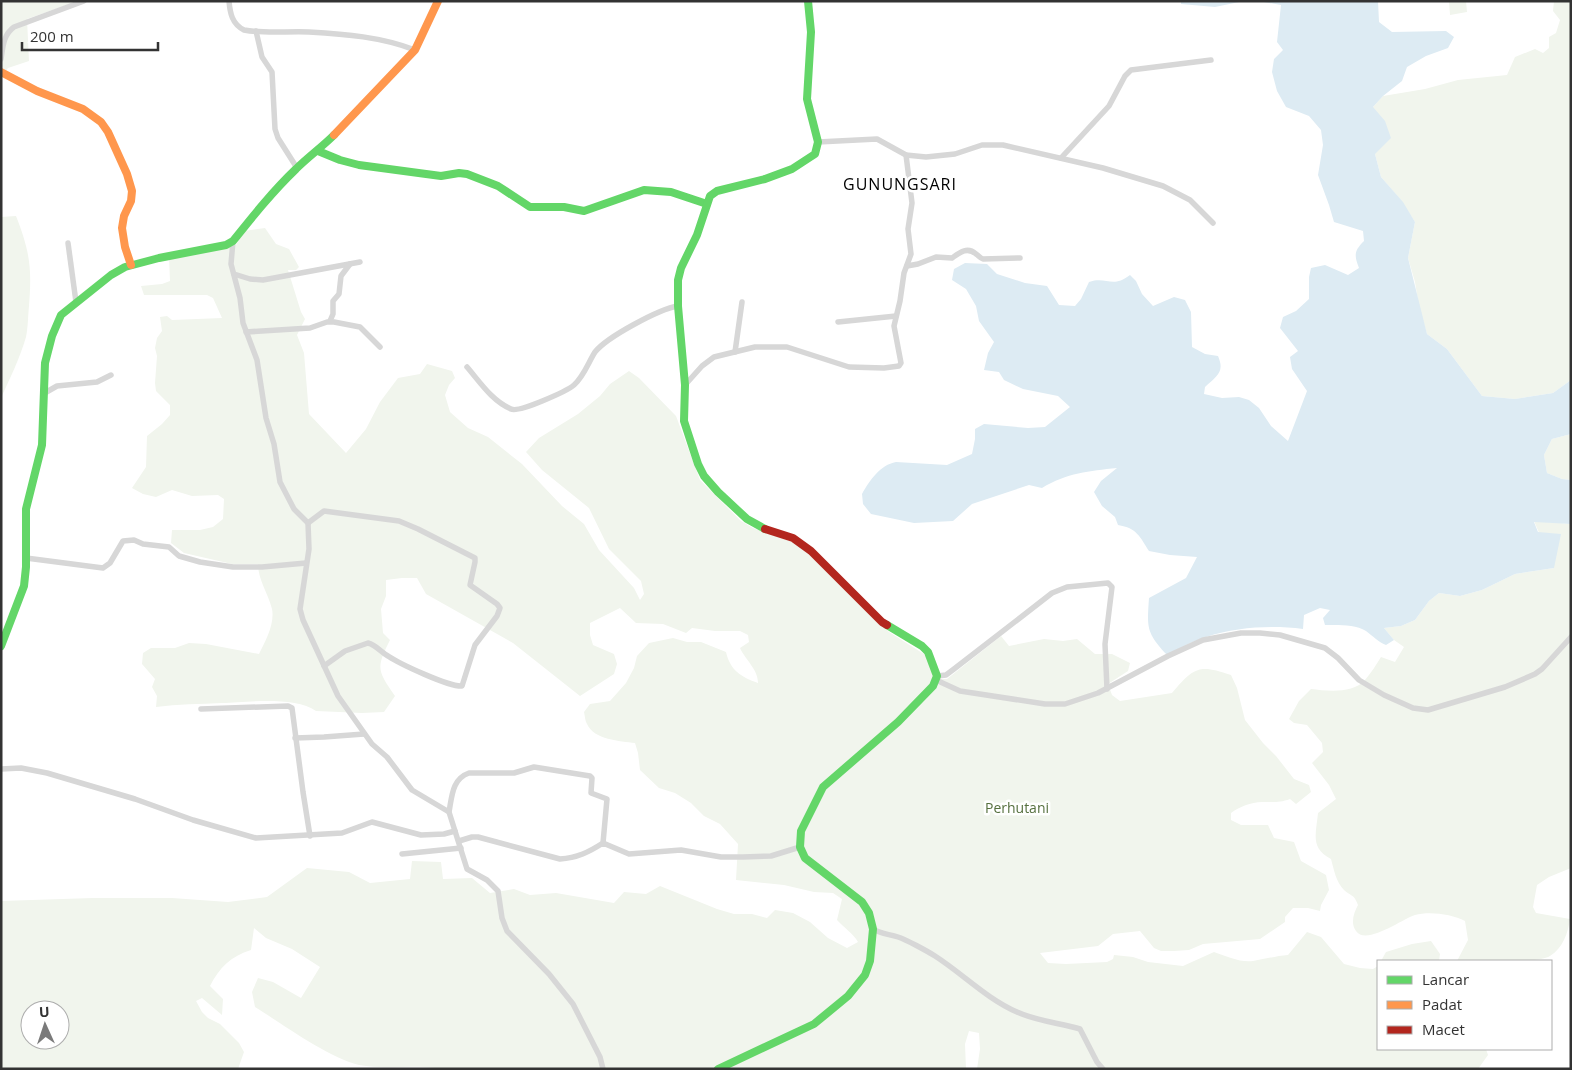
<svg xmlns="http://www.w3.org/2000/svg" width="1572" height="1070" font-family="'Open Sans',sans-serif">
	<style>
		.green { fill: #f1f5ed; fill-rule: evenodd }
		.water { fill: #ddebf3 }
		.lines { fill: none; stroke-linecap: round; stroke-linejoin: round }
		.street { stroke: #d7d7d7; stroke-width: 5.5 }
		.fast { stroke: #63d668; stroke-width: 8 }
		.slow { stroke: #ff974d; stroke-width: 8 }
		.jam { stroke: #b3261e; stroke-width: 8 }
		.labels { text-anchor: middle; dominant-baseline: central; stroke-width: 5; stroke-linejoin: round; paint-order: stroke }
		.park-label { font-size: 14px; fill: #56703f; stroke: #fff }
		.quarter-label { font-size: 16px; letter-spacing: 1px; fill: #000; stroke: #fff }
	</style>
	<rect width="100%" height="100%" fill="#fff"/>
	<!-- green -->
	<g class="green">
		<polygon points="1,1 78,1 27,19 29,61 8,68 1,77"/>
		<polygon points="1449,1 1466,1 1467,12 1450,15"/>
		<polygon points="1554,1 1571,1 1571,380 1553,393 1515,399 1482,396 1447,349 1427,334 1419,307 1415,282 1408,258 1415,222 1400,199 1381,177 1375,154 1373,107 1383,96 1425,89 1458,80 1507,75 1515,57 1535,49 1543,53 1549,48 1549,37 1556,33 1560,20 1553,11"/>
		<path d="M16 216C30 252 32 268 29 306 28 316 28 328 26 337 20 358 10 378 1 398V217Z"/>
		<path d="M265 228 276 244 289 249 299 267 296 270H288L301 312 305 319 297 335 304 353 309 414 346 453 366 429 380 402 398 378 420 374 427 364 452 371 455 378 449 385 445 395 450 412 468 428 488 437 522 464 562 506 584 524 599 550 634 588 640 600 644 594 641 581 609 549 589 508 542 470 526 452 539 438 578 414 600 396 610 384 629 371 639 378 676 416 700 480 741 521 753 528 798 544 889 632 927 656 934 679H947L1001 636 1009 646 1044 639 1063 641 1077 639 1095 654H1112L1130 663 1128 671 1108 684 1112 695 1120 701 1172 693C1194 667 1199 664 1231 675L1237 688 1245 720 1263 743 1276 756 1294 779 1309 785 1311 792 1296 804 1290 799C1279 803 1273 802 1262 802 1251 802 1239 807 1231 813V820L1241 825H1268L1274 838 1294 842 1301 861 1326 875 1329 890 1321 905 1320 911 1308 908H1293L1285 917V922L1260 939 1203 944 1189 950 1174 951H1161L1154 948 1140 931 1113 934 1098 946 1040 953 1048 963 1066 964 1107 962 1113 959 1114 955 1133 957 1148 962 1183 966 1214 952C1226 956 1241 963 1253 961 1265 959 1276 956 1288 955L1307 932 1321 937 1344 964 1360 968 1373 969 1378 966V1049H1486L1488 1055 1478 1069H977L980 1049 979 1033 969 1031 965 1044 966 1069H440C414 1064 386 1070 359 1065 327 1057 284 1025 255 1007L252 992 258 978 273 982 301 998 320 967 292 949 266 938 254 928 251 950C231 956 219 968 210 986L223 999 222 1015 202 998 196 1001 202 1012 208 1018 220 1024 239 1043 244 1052 238 1069H1V901L93 898H172L228 902 267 897 307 868 349 872 370 883 410 879 412 861 441 862 443 879 472 878 490 893 514 889 530 895 556 893 614 903 624 892 646 894 660 886 717 909 734 914H752L767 918 775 910 793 913 810 922 828 938 847 948 858 942C853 933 844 928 837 920L842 899 833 893 814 892 784 885 736 880 738 844 720 824 704 816 691 803 675 793 659 788 640 770 638 753 635 743C620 741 594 740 587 724 585 721 585 716 584 712L590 704 610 701 626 683 634 668 637 656 649 643 673 638 687 642H701L726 652C730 670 741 677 758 683 758 669 746 661 740 648L749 642 748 635 740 631H715L692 628 686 633 663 624 636 623 620 608 590 623V635L593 645 614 654 617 664 614 674 580 696 513 643 426 594 417 578H402L386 580V596L381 609 383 633 390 640C376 668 377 670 395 696L384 712 362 713 316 711C295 696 247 702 222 703 200 704 178 704 156 707L157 696 152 687 155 679 142 664 143 653 151 648H175L189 643 206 644 259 654C265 642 275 624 272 609 268 593 258 580 258 564H232L184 553 171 543 172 530H200L213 527 223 519 224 499 218 495 192 496 172 490 156 497 143 494 132 488 146 467 147 436 162 424 170 415V405L156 391 155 383 157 356 155 348 157 338 162 331 160 317 167 316 172 320 222 318 213 298 207 295H144L141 286 162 284 170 281 169 257 227 248 236 245 244 231ZM30 1010H60V1040H30Z"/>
		<polygon points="1571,434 1571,480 1562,479 1547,473 1544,455 1552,439"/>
		<path d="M1534 521 1571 524V868L1549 877 1537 885 1533 907 1536 913 1570 919C1568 933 1563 948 1550 956 1537 964 1476 961 1457 961L1468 940 1465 921C1452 914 1429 911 1415 915 1402 919 1366 946 1356 931 1350 922 1354 913 1358 905 1354 894 1352 897 1344 890 1336 882 1334 870 1331 859 1310 848 1316 834 1318 813L1336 799 1329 785 1312 763 1323 752 1322 743 1307 725 1294 723 1289 719 1299 701 1311 689C1327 691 1353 694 1365 680 1371 673 1376 665 1381 657L1395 662 1404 647 1394 640 1384 628 1401 626 1415 620 1429 601 1439 593 1460 596 1482 590 1515 574 1554 568Z"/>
		<polygon points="1431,941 1440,954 1439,961 1381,961 1386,952 1412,944"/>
	</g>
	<!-- water -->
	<g class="water">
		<polygon points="1181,1 1244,1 1215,7 1181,4"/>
		<path d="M1258 1H1378L1379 22 1392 32 1446 31 1454 37 1448 48 1426 56 1407 67 1402 81 1383 96 1373 107 1385 121 1391 138 1375 154 1381 177 1403 202 1415 222 1408 258 1427 334 1447 349 1482 396 1515 399 1553 393 1571 380V434L1552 439 1544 455 1547 473 1562 479 1571 480V524L1534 522 1538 532 1561 534 1554 568 1515 574 1482 590 1460 596 1439 593 1429 601 1415 620 1401 626 1384 628 1394 640 1386 645C1378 642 1373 636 1366 631 1355 624 1338 625 1325 625L1323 618 1330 610 1320 608 1304 615 1303 629C1271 625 1237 627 1206 637 1192 641 1179 649 1167 655 1146 632 1147 628 1149 598L1186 578 1197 557 1170 555 1149 551C1140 537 1137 528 1118 525L1115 517 1102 506 1094 492 1101 481 1117 468C1089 471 1067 473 1042 488L1029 485 972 504 953 521 914 523 871 514 863 504 862 494C870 480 880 465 896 462L947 465 972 454 975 439V429L984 424 1028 428 1045 427 1070 407 1058 396 1023 389 1004 380 999 372 984 370 988 353 994 342 979 321 976 306 966 289 952 280 954 269 965 263 987 264 997 274 1025 283 1047 286 1059 305 1075 306 1081 299 1089 282C1107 276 1112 289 1130 275L1136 281 1142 294 1153 306 1174 297 1185 300 1191 312 1192 347 1205 354 1218 356C1225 372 1217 376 1205 387L1204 394 1222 398 1239 397 1249 400 1259 408 1271 426 1288 441 1307 391 1292 369 1290 357 1298 351 1280 328 1283 317 1296 311 1309 299V277L1311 268 1325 265 1348 275 1359 268C1354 255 1354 251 1364 241L1363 231 1334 222 1329 205 1318 175 1323 145 1321 130 1309 116 1286 107 1277 91 1272 72 1274 59 1283 50 1277 42 1281 5Z"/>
	</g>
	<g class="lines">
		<!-- street -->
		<g class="street">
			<path d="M229 1C230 13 232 24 244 30 265 34 287 31 309 32 345 34 382 37 415 50"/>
			<polyline points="256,31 262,57 272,72 275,129 278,138 297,168"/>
			<path d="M1 59C3 47 3 35 14 27L84 1"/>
			<polyline points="818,142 877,139 906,155 926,157 955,154 982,145 1003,145 1103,168 1163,186 1190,200 1213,223"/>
			<polyline points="1061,158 1109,106 1125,76 1131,70 1211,60"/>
			<polyline points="233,241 231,264 240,298 243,323 257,360 266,418 274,444 280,482 294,509 308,523 309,549 300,609 303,620 338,696 372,744 387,757 412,790 449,812 467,869 487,880 498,891 502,918 507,931 549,974 573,1004 600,1057 603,1069"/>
			<polyline points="68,243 76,302"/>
			<path d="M907 266 918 264 936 257 952 258C959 253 967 246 976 254 979 256 980 258 983 259L1020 258"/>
			<polyline points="234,274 250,279 263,280 360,262"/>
			<polyline points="330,321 333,314 333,301 339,294 341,276 350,264"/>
			<polyline points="838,322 896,316"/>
			<polyline points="246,332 310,328 327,322 334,322 360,327 380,347"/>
			<polyline points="735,352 742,302"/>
			<path d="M467 367C480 382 492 401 511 409 519 413 567 391 574 385 584 376 588 363 595 352 607 337 659 309 678 306"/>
			<polyline points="685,385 702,366 714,357 755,347 787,347 849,367 884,368 899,366 901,363 894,326 900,301 904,273 911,254 908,229 912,203 906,155"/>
			<polyline points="43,394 57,386 97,382 111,375"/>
			<path d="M308 523 324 511 399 521 418 529 475 558V562L470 585 497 604 500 608 497 616 475 645 462 686C449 687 400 664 388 656 381 652 376 645 368 643L345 651 324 666"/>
			<polyline points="26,558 103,568 110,563 123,541 134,540 143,544 169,547 179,556 200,562 233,567 262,567 306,563"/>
			<polyline points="937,676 946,675 954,669 1052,593 1067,587 1108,583 1112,587 1105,644 1107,689"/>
			<polyline points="936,680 960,691 1045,704 1065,704 1098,693 1168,656 1203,640 1241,633 1260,633 1280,635 1325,648 1338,658 1359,680 1384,695 1413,708 1428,710 1505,687 1535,674 1542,669 1571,637"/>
			<polyline points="201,709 288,706 292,708 303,792 310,836"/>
			<polyline points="295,738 324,737 364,734"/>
			<polyline points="1,769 21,768 47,773 135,799 193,820 256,838 342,833 372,822 421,835 444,834 455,831"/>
			<path d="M449 812C452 796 452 779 469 773H514L534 767 590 776 592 778 591 793 607 799 603 843"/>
			<path d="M459 841 472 837H478L560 859C577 858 589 852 603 843L629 854 681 850 721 857H743L771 856 800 847"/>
			<polyline points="402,854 461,848"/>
			<path d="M873 929C881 934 889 934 898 937 907 940 927 951 935 956 963 974 987 999 1017 1012 1037 1021 1059 1023 1080 1029L1097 1062 1103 1069"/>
		</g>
		<!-- fast -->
		<g class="fast">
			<polyline points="318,151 340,160 359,165 441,176 459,173 467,174 498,186 530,207 564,207 584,211 644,190 671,192 707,204"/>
			<polyline points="765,529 747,519 718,492 704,476 698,464 684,421 685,385 678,306 678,280 681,268 697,235 710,196 717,191 765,179 792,169 815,154 818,142 807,99 811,32 808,1"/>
			<path d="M1 646 24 586 26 567V509L42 445 45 363 52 336 61 315 111 275 125 267 159 258 226 245 233 241C253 216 273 191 296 169 308 157 322 147 334 135"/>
			<polyline points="718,1069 814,1024 848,996 865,975 870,961 873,929 869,913 862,902 805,858 800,847 801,831 823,787 898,722 933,686 937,676 928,652 922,646 887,625"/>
		</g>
		<!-- slow -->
		<g class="slow">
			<polyline points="1,72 37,91 83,109 101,122 108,132 127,174 132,191 131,201 124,216 122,228 125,247 131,265"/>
			<polyline points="334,135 415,50 438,1"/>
		</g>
		<!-- jam -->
		<polyline class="jam" points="765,529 793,538 811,551 882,622 887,625"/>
	</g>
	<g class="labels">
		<!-- park labels -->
		<g class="park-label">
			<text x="1017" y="807">Perhutani</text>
		</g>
		<!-- quarter labels -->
		<g class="quarter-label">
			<text x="900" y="184">GUNUNGSARI</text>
		</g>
	</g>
	<!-- border -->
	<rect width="1572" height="1070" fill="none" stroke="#333333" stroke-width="5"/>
	<!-- legend -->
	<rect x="1377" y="960" width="175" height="90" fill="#ffffff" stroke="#adadad"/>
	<rect x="1387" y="976" width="25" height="8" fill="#63d668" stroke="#adadad"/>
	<text x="1422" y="985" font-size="15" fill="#333333">Lancar</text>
	<rect x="1387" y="1001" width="25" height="8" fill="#ff974d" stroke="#adadad"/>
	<text x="1422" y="1010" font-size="15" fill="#333333">Padat</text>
	<rect x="1387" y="1026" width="25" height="8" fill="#b3261e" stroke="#adadad"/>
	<text x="1422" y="1035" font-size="15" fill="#333333">Macet</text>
	<!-- north arrow -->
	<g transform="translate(45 1025) rotate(357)"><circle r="24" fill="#ffffff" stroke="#adadad"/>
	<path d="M0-4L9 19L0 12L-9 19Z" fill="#7a7a7a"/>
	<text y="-8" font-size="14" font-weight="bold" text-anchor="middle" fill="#333333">U</text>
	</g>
	<!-- scale -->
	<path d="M22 42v8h136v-8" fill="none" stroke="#333333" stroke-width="2.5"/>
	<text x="30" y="42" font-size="15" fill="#333333" stroke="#ffffff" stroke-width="4" paint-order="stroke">200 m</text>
</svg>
